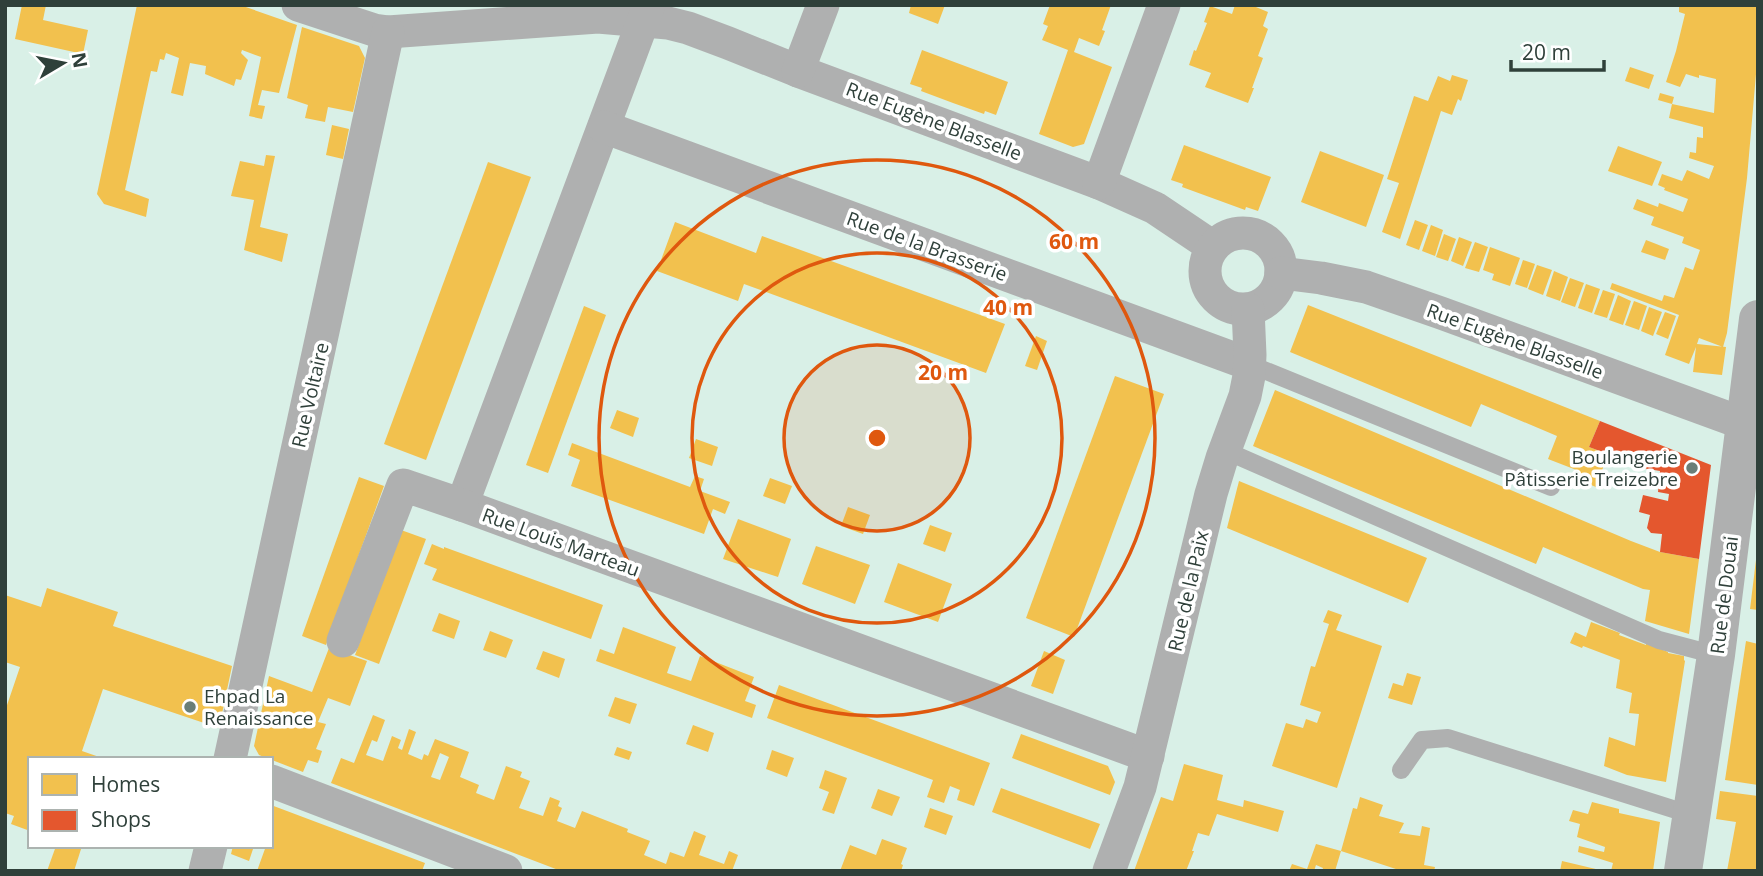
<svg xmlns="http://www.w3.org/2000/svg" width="1763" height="876" font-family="'Open Sans',sans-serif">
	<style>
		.homes { fill: #f2c14e; fill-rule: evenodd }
		.shops { fill: #e4572e }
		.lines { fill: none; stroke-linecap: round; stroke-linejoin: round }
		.service { stroke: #afb0b0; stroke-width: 18 }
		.minor { stroke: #afb0b0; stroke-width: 33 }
		.tertiary { stroke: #afb0b0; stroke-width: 38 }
		.ring { fill: none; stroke: #df580e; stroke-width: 3.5 }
		.poi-dot { fill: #6a7e77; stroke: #fff; stroke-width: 2.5 }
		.labels { text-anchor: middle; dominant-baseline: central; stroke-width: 7; stroke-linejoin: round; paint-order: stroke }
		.street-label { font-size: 19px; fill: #2f403a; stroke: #fff }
		.poi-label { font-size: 19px; fill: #2f403a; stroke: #fff; text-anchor: end }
		.centre { fill: #df580e; stroke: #fff; stroke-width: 3.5 }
		.ring-label { font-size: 21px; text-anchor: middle; font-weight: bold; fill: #df580e; stroke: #fff; stroke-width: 7; stroke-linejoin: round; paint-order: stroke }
	</style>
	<rect width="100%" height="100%" fill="#d9f0e7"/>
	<!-- homes -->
	<g class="homes">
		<polygon points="22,5 46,5 43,20 88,30 83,54 15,39"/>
		<polygon points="137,5 240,5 297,25 279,93 262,90 258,105 265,106 262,119 249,116 261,57 242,50 241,53 248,60 241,80 236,79 234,86 205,74 206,66 190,63 183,96 171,93 179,58 166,53 164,60 160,59 157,72 151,71 125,190 149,199 146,217 104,204 97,194"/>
		<polygon points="911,5 945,5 938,24 909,13"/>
		<polygon points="1050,5 1111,5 1102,30 1105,31 1099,46 1079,38 1074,52 1112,67 1084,144 1073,147 1039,134 1068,50 1042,40 1048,26 1043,24"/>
		<polygon points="1235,5 1251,5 1268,12 1263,26 1268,29 1258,56 1263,58 1252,88 1254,88 1248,103 1205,87 1211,73 1189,65 1194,50 1196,51 1207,23 1204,22 1210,6 1232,14"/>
		<polygon points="1679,5 1758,5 1758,51 1747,178 1727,333 1723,347 1699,338 1697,344 1726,347 1722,375 1693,372 1696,347 1689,364 1665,355 1679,315 1610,289 1612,283 1662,301 1664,295 1674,298 1685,267 1693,270 1700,250 1682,243 1684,237 1651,225 1654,217 1633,209 1637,199 1658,207 1659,203 1683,212 1688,199 1664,190 1665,188 1658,185 1662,174 1682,181 1687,170 1709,179 1714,166 1689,158 1690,152 1696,153 1697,137 1703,138 1703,127 1669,118 1672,104 1714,113 1716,79 1699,75 1699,78 1686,74 1680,87 1666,82 1676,51 1685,14 1679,12"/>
		<polygon points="302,27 359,46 365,58 353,112 328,107 325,122 305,118 308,105 287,98"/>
		<polygon points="922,50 1008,82 996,115 985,111 984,114 953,103 921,91 922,88 910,84"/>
		<polygon points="1630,67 1654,75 1649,89 1625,81"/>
		<polygon points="1452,75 1468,80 1461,101 1458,99 1452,115 1441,111 1400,239 1382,232 1399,183 1387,179 1414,96 1428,101 1438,76 1450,81"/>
		<polygon points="1660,93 1674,97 1672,104 1658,100"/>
		<polygon points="332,125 349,129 343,159 326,155"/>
		<polygon points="1184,145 1271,177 1258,211 1246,207 1245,210 1182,187 1183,184 1171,180"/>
		<polygon points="1618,146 1662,162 1652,186 1608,171"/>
		<polygon points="1320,151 1384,175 1366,227 1301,202"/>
		<polygon points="266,155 275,156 260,227 288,234 282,262 244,250 254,200 231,196 240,161 264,166"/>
		<polygon points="488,162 531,177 426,460 384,444"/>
		<polygon points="1415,220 1428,225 1419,250 1406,245"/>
		<polygon points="675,222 756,253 762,236 1005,324 986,373 744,284 738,301 657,271"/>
		<polygon points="1431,225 1443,230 1435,256 1422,251"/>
		<polygon points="1444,234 1456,239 1448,261 1436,257"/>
		<polygon points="1459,237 1472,242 1463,266 1451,261"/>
		<polygon points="1646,240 1669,249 1665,260 1641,252"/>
		<polygon points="1475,242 1488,247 1479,272 1465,268"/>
		<polygon points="1490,247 1520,258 1510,286 1492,280 1494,274 1483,270"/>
		<polygon points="1523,260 1535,264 1527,288 1515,284"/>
		<polygon points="1537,265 1552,270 1543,295 1528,289"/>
		<polygon points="1554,271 1568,277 1560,301 1546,296"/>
		<polygon points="1570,278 1584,283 1575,307 1561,302"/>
		<polygon points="1586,284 1600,289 1592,313 1578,308"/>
		<polygon points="1603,290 1615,294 1607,318 1594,314"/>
		<polygon points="1618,295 1631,301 1623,325 1609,320"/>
		<polygon points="1634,301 1647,306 1639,330 1625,325"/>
		<polygon points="1308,305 1600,421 1589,447 1608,454 1596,487 1576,479 1579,471 1548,459 1557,436 1481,404 1471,427 1290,352"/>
		<polygon points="584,306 606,315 548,473 526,465"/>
		<polygon points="1649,307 1662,312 1653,336 1641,331"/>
		<polygon points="1665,312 1676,316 1668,339 1656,334"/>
		<polygon points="1036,336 1047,341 1037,370 1025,366"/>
		<polygon points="1115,376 1164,394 1074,637 1026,618"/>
		<polygon points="1275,390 1631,541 1660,552 1699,559 1689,634 1645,621 1650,590 1643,589 1543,547 1536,564 1253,446"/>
		<polygon points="617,410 639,418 633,437 610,428"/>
		<polygon points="696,439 718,447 712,466 689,458"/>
		<polygon points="572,443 690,487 695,476 704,479 700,491 730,502 725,514 713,509 704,534 571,486 580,460 568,455"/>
		<polygon points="359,477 384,486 326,645 302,636"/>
		<polygon points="770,478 792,486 785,504 763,496"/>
		<polygon points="1239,481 1427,558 1408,603 1227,528"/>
		<polygon points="848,507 870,515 863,534 841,526"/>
		<polygon points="738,519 791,539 778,577 723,559"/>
		<polygon points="930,525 952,533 945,552 923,544"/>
		<polygon points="401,530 426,539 379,664 355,655"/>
		<polygon points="432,544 444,549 444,547 603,605 591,639 432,580 437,569 424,564"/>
		<polygon points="816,546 870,565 855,604 802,584"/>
		<polygon points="1756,560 1758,560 1758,610 1750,609"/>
		<polygon points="898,563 952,584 938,622 884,602"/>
		<polygon points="47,588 118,612 113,626 232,666 219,728 103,689 82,751 105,759 30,759 30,831 11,824 14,816 5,813 5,711 20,667 5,662 5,595 41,607"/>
		<polygon points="1328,610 1342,615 1336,630 1382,646 1337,788 1272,766 1286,723 1303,728 1306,719 1317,723 1321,712 1300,705 1311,666 1315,667 1329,624 1323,622"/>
		<polygon points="439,613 460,621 454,639 432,631"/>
		<polygon points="1591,622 1620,633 1619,635 1646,645 1646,643 1668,652 1668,653 1684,656 1684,660 1685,661 1666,782 1627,775 1604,766 1609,737 1635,746 1639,714 1629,713 1632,693 1616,688 1620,660 1583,646 1582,648 1570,643 1575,632 1586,637"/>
		<polygon points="623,627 676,647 667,673 691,681 700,656 754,677 745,701 756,705 752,718 596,661 600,649 614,654"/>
		<polygon points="490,631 513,640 506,658 483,650"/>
		<polygon points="1746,641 1758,644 1758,785 1725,780"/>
		<polygon points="329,648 367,661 350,706 328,698 318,722 326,724 316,749 322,751 318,763 308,760 303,772 259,755 254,746 269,676 312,692"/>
		<polygon points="543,651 565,659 559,678 536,669"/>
		<polygon points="1044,651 1065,660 1053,694 1031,686"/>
		<polygon points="1407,673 1421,677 1412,705 1388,698 1393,683 1403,686"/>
		<polygon points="779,685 990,763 974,806 957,800 960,790 950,786 944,803 927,797 933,780 767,718"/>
		<polygon points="615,697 637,704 630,724 608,716"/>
		<path d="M373 715 385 720 377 742 372 740 366 755 383 761 392 736 401 740 398 748 402 750 409 729 416 732 408 754 422 760 424 754 428 756 435 739 469 752 460 777 479 785 476 793 494 800 506 766 522 772 520 777 530 781 519 808 543 816 550 797 560 801 558 806 562 808 557 821 575 828 582 811 628 829 627 832 650 841 644 855 666 864 670 852 684 857 694 831 706 836 699 855 724 864 729 851 738 855 732 871H561L331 783 341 758 354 763ZM440 753 449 757 440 780 431 777Z"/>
		<polygon points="693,725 714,733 708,752 686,744"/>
		<polygon points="1021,734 1108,766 1115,782 1110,795 1012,758"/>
		<polygon points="617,747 632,752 629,760 614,755"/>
		<polygon points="772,750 794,758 787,777 766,769"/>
		<polygon points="1184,764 1223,775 1217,800 1243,807 1244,800 1284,811 1278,832 1217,814 1209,836 1198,833 1192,851 1194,851 1186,871 1134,871 1161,797 1173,801"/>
		<polygon points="825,770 847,778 834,814 822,810 829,792 819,788"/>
		<polygon points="1001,788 1100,824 1090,849 992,812"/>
		<polygon points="878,789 900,797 892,816 871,808"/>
		<polygon points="1720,791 1758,796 1758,871 1727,871 1736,822 1716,819"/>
		<polygon points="1360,797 1383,805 1379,816 1404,823 1399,833 1420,836 1422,826 1430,828 1424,865 1435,867 1434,871 1402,871 1341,851 1353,808 1357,809"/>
		<polygon points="1592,802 1619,809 1619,813 1660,822 1653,871 1611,871 1613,863 1578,852 1579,846 1604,852 1605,847 1577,837 1580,824 1569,821 1573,810 1588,814"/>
		<polygon points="271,805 425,863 422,871 275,871 270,869 269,871 257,871 266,846 271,846"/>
		<polygon points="930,808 953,816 946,835 924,827"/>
		<polygon points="882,839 907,848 901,864 903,865 901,871 840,871 850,845 876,855"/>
		<polygon points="1316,844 1341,851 1335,871 1322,871 1323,868 1316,865 1314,871 1289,871 1292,864 1307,869"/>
		<polygon points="56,846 82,846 74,871 47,871"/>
		<polygon points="233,846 254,846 249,861 231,854"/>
		<polygon points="1562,861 1600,870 1600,871 1560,871"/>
	</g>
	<!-- shops -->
	<polygon class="shops" points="1600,421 1711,465 1699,559 1660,552 1662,534 1651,533 1647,528 1650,515 1639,512 1643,495 1668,501 1669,494 1658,492 1660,471 1642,468 1642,462 1624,460 1589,447"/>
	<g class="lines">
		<!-- service -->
		<g class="service">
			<polyline points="1249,364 1551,487"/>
			<polyline points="1224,450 1659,640 1716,655"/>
			<polyline points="1401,770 1422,740 1448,738 1692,815"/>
		</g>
		<!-- minor -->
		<g class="minor">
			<polyline points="298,5 374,30 388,32 598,17 668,23 688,28 728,43 798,71 1099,183 1155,208 1213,247"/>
			<polyline points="649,5 462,505 1148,756"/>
			<polyline points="798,71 823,5"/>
			<polyline points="604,127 1249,364"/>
			<polyline points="1099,183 1164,5"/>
			<circle cx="1243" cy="271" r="38"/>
			<polyline points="1281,273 1321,278 1366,287 1441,313 1745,424"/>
			<polyline points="343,641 403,485 462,505"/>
			<polyline points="230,759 388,32"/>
			<polyline points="271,781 506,871"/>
			<polyline points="205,871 211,846"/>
			<polyline points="1109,871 1140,787 1211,494 1222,458 1245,396 1249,376 1250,355 1248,309"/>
		</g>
		<!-- tertiary -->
		<polyline class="tertiary" points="1683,871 1716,655 1758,319"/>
	</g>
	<!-- distance rings -->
	<circle cx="877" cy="438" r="93" fill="#df580e" fill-opacity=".12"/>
	<g class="ring">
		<circle cx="877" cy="438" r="93"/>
		<circle cx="877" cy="438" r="185"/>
		<circle cx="877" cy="438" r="278"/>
	</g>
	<!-- markers -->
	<g class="poi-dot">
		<circle cx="1692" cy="468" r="7"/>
		<circle cx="190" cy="707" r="7"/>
	</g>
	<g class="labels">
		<!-- street labels -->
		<g class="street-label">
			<text transform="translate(934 121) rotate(21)">Rue Eugène Blasselle</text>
			<text transform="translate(927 246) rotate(20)">Rue de la Brasserie</text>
			<text transform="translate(1515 341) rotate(20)">Rue Eugène Blasselle</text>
			<text transform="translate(310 395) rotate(-77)">Rue Voltaire</text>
			<text transform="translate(561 542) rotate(20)">Rue Louis Marteau</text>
			<text transform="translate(1188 591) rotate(-77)">Rue de la Paix</text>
			<text transform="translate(1724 595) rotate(-83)">Rue de Douai</text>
		</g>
		<!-- poi labels -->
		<g class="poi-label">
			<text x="1678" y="457">Boulangerie<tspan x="1678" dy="22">Pâtisserie Treizebre</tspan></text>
			<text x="204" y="696" text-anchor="start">Ehpad La<tspan x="204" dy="22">Renaissance</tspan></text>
		</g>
	</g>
	<circle cx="877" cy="438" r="10" class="centre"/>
	<g class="ring-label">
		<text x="1074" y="249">60 m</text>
		<text x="1008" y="315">40 m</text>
		<text x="943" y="380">20 m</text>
	</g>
	<!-- border -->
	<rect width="1763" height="876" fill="none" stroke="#2f403a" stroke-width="14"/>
	<!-- legend -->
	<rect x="28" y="757" width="245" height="91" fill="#ffffff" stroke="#acb3b0" stroke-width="2"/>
	<rect x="42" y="774" width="35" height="21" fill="#f2c14e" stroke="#acb3b0" stroke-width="2"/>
	<text x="91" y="792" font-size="21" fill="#2f403a">Homes</text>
	<rect x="42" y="810" width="35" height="21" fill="#e4572e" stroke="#acb3b0" stroke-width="2"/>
	<text x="91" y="827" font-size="21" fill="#2f403a">Shops</text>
	<!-- north arrow -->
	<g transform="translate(63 63) rotate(80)" stroke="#ffffff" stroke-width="5" paint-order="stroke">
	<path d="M0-5L12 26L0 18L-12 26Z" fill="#2f403a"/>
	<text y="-10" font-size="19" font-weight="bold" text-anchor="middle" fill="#2f403a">N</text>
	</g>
	<!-- scale -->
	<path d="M1511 60v10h93v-10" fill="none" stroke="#2f403a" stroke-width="3.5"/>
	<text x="1522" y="60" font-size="21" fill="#2f403a" stroke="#ffffff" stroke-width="5" paint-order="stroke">20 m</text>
</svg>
